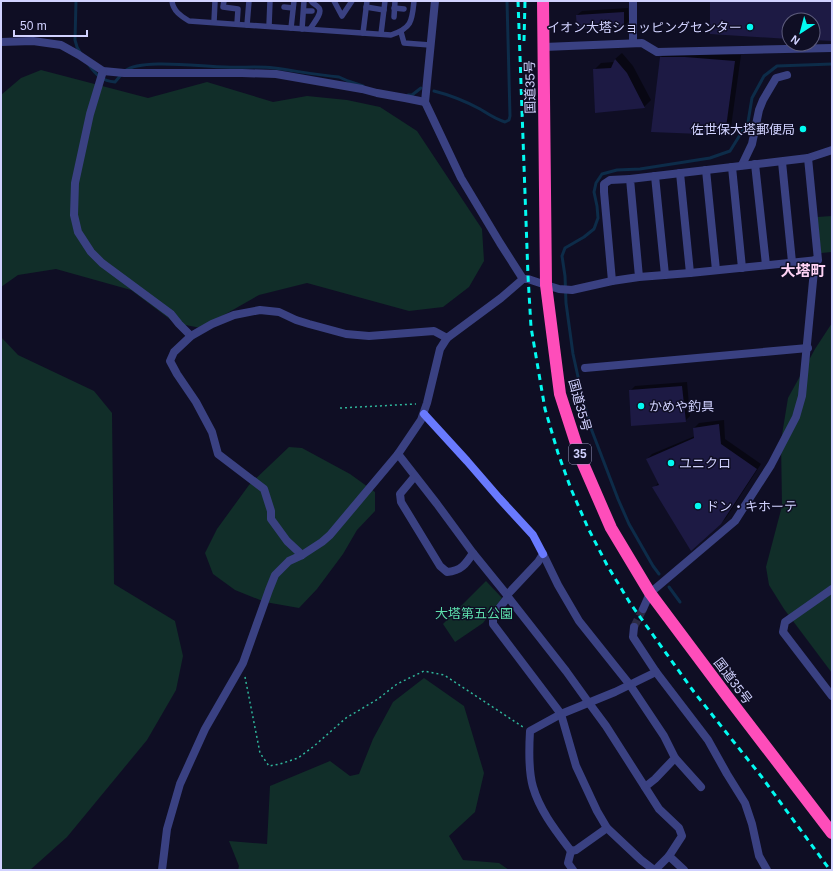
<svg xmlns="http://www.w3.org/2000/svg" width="833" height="871" font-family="Arial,'Noto Sans JP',sans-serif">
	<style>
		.green { fill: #112e29 }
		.shadow { fill: #0007 }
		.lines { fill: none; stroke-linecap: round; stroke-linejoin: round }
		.stream { stroke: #0d2c49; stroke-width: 3 }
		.building { fill: #1d1a44 }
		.street-tunnel { stroke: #2c2b45; stroke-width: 8; stroke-dasharray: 8 4; stroke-linecap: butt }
		.path { stroke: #2fb59a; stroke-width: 1.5; stroke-dasharray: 2 3; stroke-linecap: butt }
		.lane { stroke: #3a4182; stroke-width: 5.5 }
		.street { stroke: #3a4182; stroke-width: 8 }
		.secondary { stroke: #697afe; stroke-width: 8 }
		.highway { stroke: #fe4dba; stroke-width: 12 }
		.rail { stroke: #02faf1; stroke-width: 3; stroke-dasharray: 6 5; stroke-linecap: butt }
		.poi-dot { fill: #02faf1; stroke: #0f0e24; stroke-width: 1.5 }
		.labels { text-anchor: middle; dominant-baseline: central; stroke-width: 3; stroke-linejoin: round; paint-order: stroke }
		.shield { fill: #0f0e24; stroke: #9797bd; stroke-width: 1 }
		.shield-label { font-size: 12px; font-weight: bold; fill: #d1d2ff }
		.poi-label { font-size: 13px; fill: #d1d2ff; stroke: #0f0e24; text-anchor: start }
		.street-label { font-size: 13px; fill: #d1d2ff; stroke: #0f0e24 }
		.park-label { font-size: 13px; fill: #5ddfad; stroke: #0f0e24 }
		.quarter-label { font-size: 15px; font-weight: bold; fill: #ffd3f5; stroke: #0f0e24 }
	</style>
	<rect width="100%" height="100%" fill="#0f0e24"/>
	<!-- green -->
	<g class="green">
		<polygon points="41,70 148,98 207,82 273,102 307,96 347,100 380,107 417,131 482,229 484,261 469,287 443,307 409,311 307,283 259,295 201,328 175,323 131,290 56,269 18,275 1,287 1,95 21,78"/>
		<polygon points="832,216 832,252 821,253 817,217"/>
		<polygon points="832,323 832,673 784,609 769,585 766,567 782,506 781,441 788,398 815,349"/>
		<polygon points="1,337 18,355 94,391 112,413 114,584 175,621 183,656 176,690 147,740 67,837 30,870 1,870"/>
		<polygon points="289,447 302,448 350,474 375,492 375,511 357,530 343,554 317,589 299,608 265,602 235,590 213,574 205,553 217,529 249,485"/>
		<polygon points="486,581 502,598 483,623 455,642 443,624"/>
		<polygon points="424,678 464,706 484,773 475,812 449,836 463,860 499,863 509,870 238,870 239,866 229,841 267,844 270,786 330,761 350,776 359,774 373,739 393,702"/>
	</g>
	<!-- shadow -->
	<g class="shadow">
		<polygon points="628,8 629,21 624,26 577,28 577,15 582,11"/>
		<polygon points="667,51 692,51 741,55 731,127 724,134 660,58"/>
		<polygon points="622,53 633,66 651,100 644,107 594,70 601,63 614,62 615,59"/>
		<polygon points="687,382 690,416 685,421 630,391 635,386"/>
		<polygon points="724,420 725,439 761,464 726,518 721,523 654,488 658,483 647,459 652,454 695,436 694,428 699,423"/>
	</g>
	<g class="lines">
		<!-- stream -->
		<g class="stream">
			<polyline points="76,1 75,40 77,47 81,54"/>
			<path d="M89 65C96 75 102 81 115 82L121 75"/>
			<path d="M125 71C141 58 203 67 225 67 241 68 258 66 274 68 296 71 317 75 339 77L348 81 363 86"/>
			<path d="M434 91C450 95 465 101 480 109 488 114 495 119 505 122L509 120 510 116 507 1"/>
			<polyline points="408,95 412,95 421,88"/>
			<polyline points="659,574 653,566 629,524 618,499 592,431 584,404 573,354 566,303 565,276 562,256 565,248 584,237 594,229 598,218 597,206 594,192 596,183 602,174 617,170 640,169 710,158 730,151 748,122 752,98 764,76 777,66 832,64"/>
			<polyline points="669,587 680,602"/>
		</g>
	</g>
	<!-- building -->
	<g class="building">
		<polygon points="710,1 832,1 832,41 813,40 813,20 789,20 789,39 710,34"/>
		<polygon points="624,12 624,27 577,29 576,15"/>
		<polygon points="660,57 685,57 735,61 725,135 651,132"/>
		<polygon points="615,59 627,73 645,108 595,113 593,69 611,68"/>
		<polygon points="682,386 686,422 631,426 629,390"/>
		<polygon points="719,424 721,444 757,469 721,524 691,551 652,487 659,485 646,459 694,438 693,428"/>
	</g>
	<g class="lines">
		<!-- street-tunnel -->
		<polyline class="street-tunnel" points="634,627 643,609"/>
		<!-- path -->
		<g class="path">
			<polyline points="340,408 416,404"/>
			<polyline points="245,677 260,753 269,766 280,764 298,758 313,747 346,718 378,699 397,684 424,671 444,675 523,727"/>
		</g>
		<!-- lane -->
		<g class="lane">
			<path d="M172 1C173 11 181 16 189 21L391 35C412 28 412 21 414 1"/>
			<polyline points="224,1 223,7 238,9 237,24"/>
			<polyline points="334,1 342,16 352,1"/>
			<polyline points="284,7 293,8"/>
			<polyline points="366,7 384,10"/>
			<polyline points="394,8 404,9"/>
			<polyline points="304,11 312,11"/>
			<polyline points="394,17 395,1"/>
			<polyline points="214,22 215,1"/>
			<polyline points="247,25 249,1"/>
			<polyline points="269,26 270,1"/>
			<polyline points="291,28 294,1"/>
			<polyline points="302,29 304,1"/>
			<path d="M310 29C313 24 323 13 319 8 317 5 313 4 311 1"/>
			<polyline points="401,32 404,43 430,45"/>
			<polyline points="363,33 367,1"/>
			<polyline points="381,34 385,1"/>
		</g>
		<!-- street -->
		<g class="street">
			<polyline points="435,1 425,102 461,178 500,243 523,279"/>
			<polyline points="633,1 633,43"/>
			<polyline points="1,42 33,41 61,45 79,55 103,71 124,73 242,73 276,74 362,89 377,93 405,98 425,102"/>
			<polyline points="544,47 642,43 657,52 832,48"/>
			<polyline points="103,71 90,114 75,183 74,215 78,232 91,252 102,263 171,314 179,324 191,336"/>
			<polyline points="808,158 832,150"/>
			<polyline points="782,162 792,262"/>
			<polyline points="755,164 766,265"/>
			<polyline points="742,165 752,144 759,110 763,100 776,78 787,75"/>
			<polyline points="732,167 742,268"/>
			<polyline points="706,170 716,270"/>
			<polyline points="680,173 690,273"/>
			<polyline points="655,176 665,275"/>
			<polyline points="612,281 604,192 604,184 610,180 630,179"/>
			<polyline points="585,368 808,348"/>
			<path d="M398 454 437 504 473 553 507 595 508 597 493 616V624L561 714 530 731C529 748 528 770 533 787 540 811 556 831 571 851L576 850 607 828"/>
			<path d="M415 476 400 494 401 502 440 566 447 572C461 571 466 564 473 553"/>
			<polyline points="543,554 558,585 579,621 630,685 664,736 675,758 655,779 645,787"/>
			<polyline points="302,555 287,541 271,519 271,511 264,489 218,454 212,432 196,402 177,374 170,361 174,352 191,336 212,324 234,315 260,310 279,312 296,320 309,324 346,334 369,336 434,331 447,338"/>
			<polyline points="832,589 785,622 783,632 832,696"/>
			<polyline points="507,595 538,562 543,554"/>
			<polyline points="508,597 566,671 589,703 606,726 659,809 679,828 682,836 669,856 684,870"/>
			<polyline points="643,609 650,593 735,521 771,465 796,417 802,396 815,260"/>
			<polyline points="634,627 633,637 656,672 708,740 727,774 745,803 752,824 759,856 767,870"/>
			<polyline points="675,758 701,787"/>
			<polyline points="571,851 568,863 573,870"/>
			<polyline points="162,870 167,829 180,784 205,729 243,663 269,590 275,575 289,561 302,555 322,542 330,535 398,454 421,420 427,403 440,349 447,338 501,298 523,279 528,279 546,285 559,289 572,290 612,281 639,277 690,273 818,260 808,158 630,179 639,277"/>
			<polyline points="654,870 641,860 607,828 597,811 576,766 561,714 615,692 656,672"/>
			<polyline points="655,870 669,856"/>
		</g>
		<!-- secondary -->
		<polyline class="secondary" points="424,414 467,461 499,498 533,535 543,554"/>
		<!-- highway -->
		<polyline class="highway" points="543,1 546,285 560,394 581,459 611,528 650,593 727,696 832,833"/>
		<!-- rail -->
		<g class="rail">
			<polyline points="518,1 528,276 531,327 545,409 558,453 571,489 588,528 607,565 630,603 694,692 761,776 830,870"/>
			<polyline points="524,41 525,1"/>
		</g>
	</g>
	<!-- markers -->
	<g class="poi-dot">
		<circle cx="750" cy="27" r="4"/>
		<circle cx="803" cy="129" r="4"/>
		<circle cx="641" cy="406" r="4"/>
		<circle cx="671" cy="463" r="4"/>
		<circle cx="698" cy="506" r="4"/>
	</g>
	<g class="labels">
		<!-- shield labels -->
		<rect class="shield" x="569" y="444" width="22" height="20" rx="3"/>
		<g class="shield-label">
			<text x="580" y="454">35</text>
		</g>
		<!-- poi labels -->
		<g class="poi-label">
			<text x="742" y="27" text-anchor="end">イオン大塔ショッピングセンター</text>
			<text x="795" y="129" text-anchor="end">佐世保大塔郵便局</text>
			<text x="649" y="406">かめや釣具</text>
			<text x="679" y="463">ユニクロ</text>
			<text x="706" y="506">ドン・キホーテ</text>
		</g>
		<!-- street labels -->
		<g class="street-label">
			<text transform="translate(530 87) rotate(-91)">国道35号</text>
			<text transform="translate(580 405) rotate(75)">国道35号</text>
			<text transform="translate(733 681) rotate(53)">国道35号</text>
		</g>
		<!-- park labels -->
		<g class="park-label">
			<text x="474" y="613">大塔第五公園</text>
		</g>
		<!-- quarter labels -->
		<g class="quarter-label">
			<text x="803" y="270">大塔町</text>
		</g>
	</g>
	<!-- border -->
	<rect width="833" height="871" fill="none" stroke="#d1d2ff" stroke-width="4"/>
	<!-- north arrow -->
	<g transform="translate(801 32) rotate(216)"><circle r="19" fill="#0f0e24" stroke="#5d5c7c"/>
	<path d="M0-3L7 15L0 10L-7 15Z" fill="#02faf1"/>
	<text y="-6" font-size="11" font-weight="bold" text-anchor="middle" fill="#d1d2ff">N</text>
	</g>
	<!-- scale -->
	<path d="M14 30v6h73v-6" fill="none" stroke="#d1d2ff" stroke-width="2"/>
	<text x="20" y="30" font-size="12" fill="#d1d2ff" stroke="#0f0e24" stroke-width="3" paint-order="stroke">50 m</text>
</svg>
